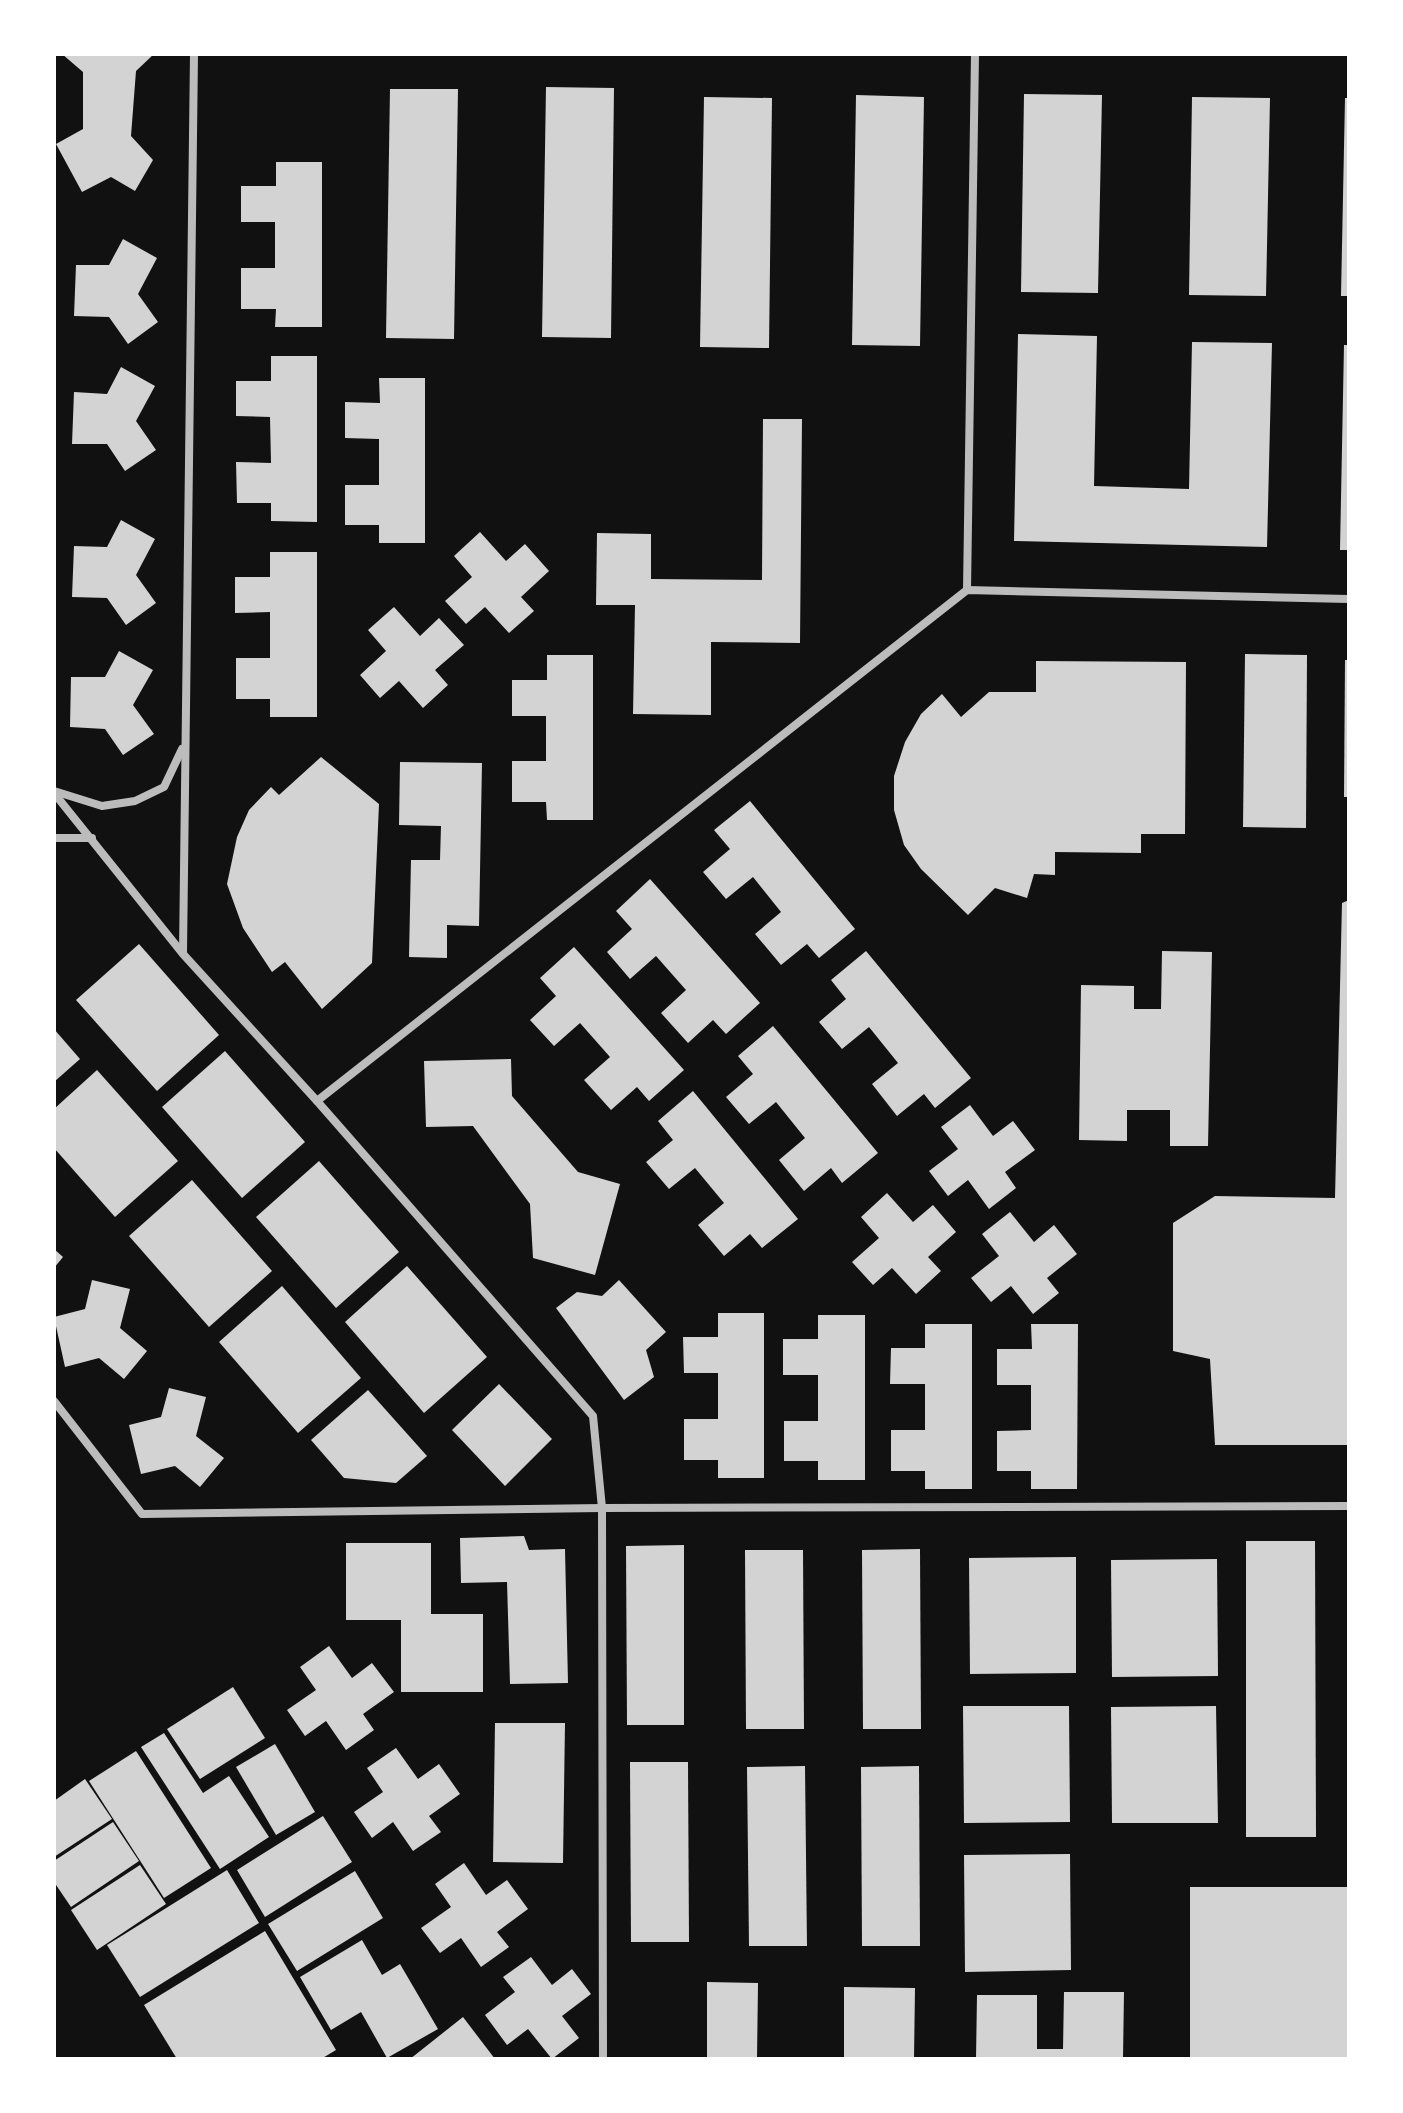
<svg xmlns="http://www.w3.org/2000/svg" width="1403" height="2113" font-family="Barlow,sans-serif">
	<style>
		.building { fill: #d3d3d3 }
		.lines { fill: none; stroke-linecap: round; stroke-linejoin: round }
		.minor { stroke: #bcbcbc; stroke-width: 8 }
	</style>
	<rect width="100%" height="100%" fill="#111"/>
	<!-- building -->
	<g class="building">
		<polygon points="62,54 154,54 136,71 131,136 153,160 135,191 111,177 82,192 56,144 83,129 83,72"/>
		<polygon points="546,87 614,88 611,338 542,337"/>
		<polygon points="390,89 458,89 454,339 386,338"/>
		<polygon points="1024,94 1102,95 1098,293 1021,292"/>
		<polygon points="856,95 924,97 920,346 852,345"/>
		<polygon points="704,97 772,98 769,348 700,347"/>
		<polygon points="1192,97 1270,98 1266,296 1189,295"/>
		<polygon points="1345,98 1349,98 1349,296 1341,296"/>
		<polygon points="276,162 322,162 322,327 275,327 276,309 241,309 241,268 275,268 275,222 241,222 241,186 276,186"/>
		<polygon points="123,239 157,258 138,294 158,322 128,344 109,317 74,316 76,265 109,265"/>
		<polygon points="1018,334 1097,336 1094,486 1189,489 1192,342 1272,343 1267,547 1014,541"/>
		<polygon points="1344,345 1349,345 1349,550 1340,550"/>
		<polygon points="271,356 317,356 317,522 271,521 271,503 237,503 236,462 271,463 270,417 236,416 236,381 271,381"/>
		<polygon points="121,367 155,386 136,421 156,450 125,471 107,444 72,444 74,392 107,394"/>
		<polygon points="379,378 425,378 425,543 379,543 379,525 345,525 345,485 379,485 379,439 345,438 345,402 380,403"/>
		<polygon points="763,419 802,419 800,643 711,642 711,715 633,714 635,605 596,605 597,533 651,534 651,579 762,580"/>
		<polygon points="121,520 155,539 136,575 156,603 126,625 107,598 72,597 74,546 107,547"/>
		<polygon points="480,532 506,561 525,544 549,571 521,597 534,611 509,633 485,607 466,624 445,601 472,577 454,556"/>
		<polygon points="270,552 317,552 317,717 270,717 270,699 236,699 236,658 270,658 270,612 235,613 235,577 270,577"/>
		<polygon points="394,607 420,636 439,618 464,645 435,670 448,685 423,708 399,681 380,698 360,675 386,651 368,630"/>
		<polygon points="119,651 153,670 133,705 154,734 123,755 105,729 70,727 71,677 105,677"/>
		<polygon points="1245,654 1307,655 1306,828 1243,827"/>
		<polygon points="547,655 593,655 593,820 547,820 546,802 512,802 512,761 546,761 546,716 512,716 512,680 547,680"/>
		<polygon points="1345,660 1349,660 1349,797 1344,797"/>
		<polygon points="1036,661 1186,662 1185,834 1141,834 1141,853 1055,852 1055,875 1034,874 1027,898 995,888 968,915 921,869 904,845 894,810 894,776 905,742 921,714 942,694 961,717 989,692 1036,692"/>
		<polygon points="321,757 379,804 372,963 322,1009 285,962 272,972 243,928 227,884 237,837 249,810 271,787 279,795"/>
		<polygon points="400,762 482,763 479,926 447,925 447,958 409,957 411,860 440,860 441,826 399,825"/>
		<polygon points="750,801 855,929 819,958 807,944 781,965 755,934 781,912 753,877 726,899 703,872 730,849 714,830"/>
		<polygon points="650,879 760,1003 726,1034 713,1020 688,1043 661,1013 686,990 656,956 630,979 607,952 632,929 616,911"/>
		<polygon points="1349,900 1349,1445 1215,1445 1210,1359 1173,1351 1173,1223 1215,1196 1335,1198 1342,903"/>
		<polygon points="139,944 219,1035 157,1091 76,1000"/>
		<polygon points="574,947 684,1070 649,1101 637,1087 611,1110 584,1080 610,1057 580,1023 554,1046 530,1020 556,996 540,978"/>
		<polygon points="866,951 971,1078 935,1108 924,1094 897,1116 872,1084 898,1063 869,1027 842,1049 819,1022 846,999 831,980"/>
		<polygon points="1162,951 1212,952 1208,1146 1170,1146 1170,1110 1127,1110 1127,1141 1079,1140 1081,985 1134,986 1134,1009 1161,1009"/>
		<polygon points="773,1026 878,1153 842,1183 831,1168 804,1191 779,1160 805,1138 776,1102 749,1124 726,1097 753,1074 738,1056"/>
		<polygon points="54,1029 80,1059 54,1082"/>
		<polygon points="225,1051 305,1142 242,1198 162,1107"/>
		<polygon points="511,1059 512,1096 578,1172 620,1184 595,1275 533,1258 530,1204 473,1126 426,1127 424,1061"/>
		<polygon points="97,1070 178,1161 115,1217 54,1148 54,1109"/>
		<polygon points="693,1091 798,1219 762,1248 750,1234 724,1256 698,1225 724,1203 695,1168 669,1189 646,1162 673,1140 658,1121"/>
		<polygon points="970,1105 993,1136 1013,1121 1035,1150 1005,1172 1016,1188 989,1209 968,1180 948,1196 929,1171 958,1149 941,1127"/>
		<polygon points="319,1161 399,1252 336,1308 256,1217"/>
		<polygon points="192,1180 272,1271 209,1327 129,1236"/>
		<polygon points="887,1193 913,1222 933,1205 956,1232 928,1257 941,1271 916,1294 892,1268 873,1285 852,1262 879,1238 861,1217"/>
		<polygon points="1010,1212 1034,1242 1054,1225 1077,1254 1047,1278 1059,1293 1033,1314 1011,1286 991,1302 971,1278 999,1256 982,1234"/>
		<polygon points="54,1249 63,1257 54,1268"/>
		<polygon points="407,1266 487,1357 424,1413 345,1322"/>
		<polygon points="92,1280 130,1289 120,1328 147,1351 124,1379 99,1358 65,1367 54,1317 85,1309"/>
		<polygon points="619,1280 666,1332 646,1350 654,1377 624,1400 556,1308 577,1292 602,1296"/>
		<polygon points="282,1286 361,1378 298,1433 219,1342"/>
		<polygon points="718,1313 764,1313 764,1478 718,1478 718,1460 684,1460 684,1419 718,1419 718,1373 684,1373 683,1337 718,1337"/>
		<polygon points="818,1315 865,1315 865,1480 818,1480 818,1461 784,1461 784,1421 818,1421 818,1375 783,1375 783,1339 818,1339"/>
		<polygon points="925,1324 972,1324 972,1489 925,1489 925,1471 891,1471 891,1430 925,1430 925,1384 890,1384 891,1348 925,1348"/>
		<polygon points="1031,1324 1078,1324 1077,1489 1031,1489 1031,1471 997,1471 997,1431 1031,1430 1031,1385 997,1385 997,1349 1032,1349"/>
		<polygon points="499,1384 552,1439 505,1486 452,1430"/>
		<polygon points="169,1388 206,1397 196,1436 224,1458 200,1487 175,1466 141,1474 129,1425 161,1417"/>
		<polygon points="368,1390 427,1456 396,1483 344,1478 311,1440"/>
		<polygon points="524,1536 529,1550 565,1549 568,1683 510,1684 507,1582 461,1583 460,1538"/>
		<polygon points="1246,1541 1315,1541 1316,1837 1246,1837"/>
		<polygon points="346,1543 431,1543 431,1614 483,1614 483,1692 401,1692 401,1620 346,1620"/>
		<polygon points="684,1545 684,1725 627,1725 626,1546"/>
		<polygon points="920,1549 921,1729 863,1729 862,1550"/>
		<polygon points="745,1550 803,1550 804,1729 746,1729"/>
		<polygon points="1076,1557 1076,1673 970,1674 969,1558"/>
		<polygon points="1217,1559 1218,1676 1112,1677 1111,1560"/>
		<polygon points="329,1646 352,1678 372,1663 394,1692 363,1714 374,1730 346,1750 326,1721 305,1736 287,1710 316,1690 300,1667"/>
		<polygon points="233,1687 265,1738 200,1779 167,1729"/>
		<polygon points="963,1706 1069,1706 1070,1822 964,1823"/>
		<polygon points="1216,1706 1218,1823 1112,1823 1111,1707"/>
		<polygon points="495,1723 565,1723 563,1863 493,1862"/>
		<polygon points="164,1733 203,1793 229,1776 269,1837 220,1869 141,1747"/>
		<polygon points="275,1744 315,1812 276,1835 236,1767"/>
		<polygon points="396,1748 418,1779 439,1764 460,1794 429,1816 441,1832 413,1851 393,1822 372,1838 354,1812 383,1792 367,1768"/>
		<polygon points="136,1751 211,1868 164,1898 89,1781"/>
		<polygon points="630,1762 688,1762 689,1942 631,1942"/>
		<polygon points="805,1766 807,1946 749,1946 747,1767"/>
		<polygon points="919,1766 920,1946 862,1946 861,1767"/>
		<polygon points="85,1779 112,1819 54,1857 54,1801"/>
		<polygon points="323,1816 352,1862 265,1917 237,1870"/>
		<polygon points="113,1822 139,1861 71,1907 54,1882 54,1861"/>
		<polygon points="1070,1854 1071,1970 965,1972 964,1855"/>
		<polygon points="464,1863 486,1895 507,1880 528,1909 497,1932 509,1947 481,1967 461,1938 440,1953 421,1928 451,1907 435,1884"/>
		<polygon points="140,1865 166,1904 97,1950 71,1910"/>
		<polygon points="227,1870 259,1923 140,1997 107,1945"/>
		<polygon points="355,1871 383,1918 297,1971 268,1924"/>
		<rect x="1190" y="1887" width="159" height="172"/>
		<polygon points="265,1931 336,2050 321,2059 177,2059 144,2005"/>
		<polygon points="362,1940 382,1975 400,1964 438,2029 387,2058 361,2012 331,2030 300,1977"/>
		<polygon points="531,1957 552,1985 572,1969 591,1994 562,2016 579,2038 552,2059 528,2029 507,2045 485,2015 515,1992 503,1977"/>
		<polygon points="707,1982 758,1983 757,2059 707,2059"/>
		<polygon points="844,1987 915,1988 914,2059 844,2059"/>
		<polygon points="1064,1992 1124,1992 1123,2059 976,2059 977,1995 1037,1995 1037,2049 1063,2049"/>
		<polygon points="463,2017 495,2059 410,2059"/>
	</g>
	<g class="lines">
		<!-- minor -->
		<g class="minor">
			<polyline points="967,590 975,54"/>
			<polyline points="54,791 102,806 135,801 164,787 182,749"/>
			<polyline points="54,793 183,954 317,1101 593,1416 602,1508 603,2059"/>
			<polyline points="54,838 92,838"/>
			<polyline points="183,953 194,54"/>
			<polyline points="317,1101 967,590 1349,599"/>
			<polyline points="54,1401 142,1514 602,1508 1349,1506"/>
		</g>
	</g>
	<!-- border -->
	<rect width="1403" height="2113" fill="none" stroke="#ffffff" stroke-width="112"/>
</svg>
